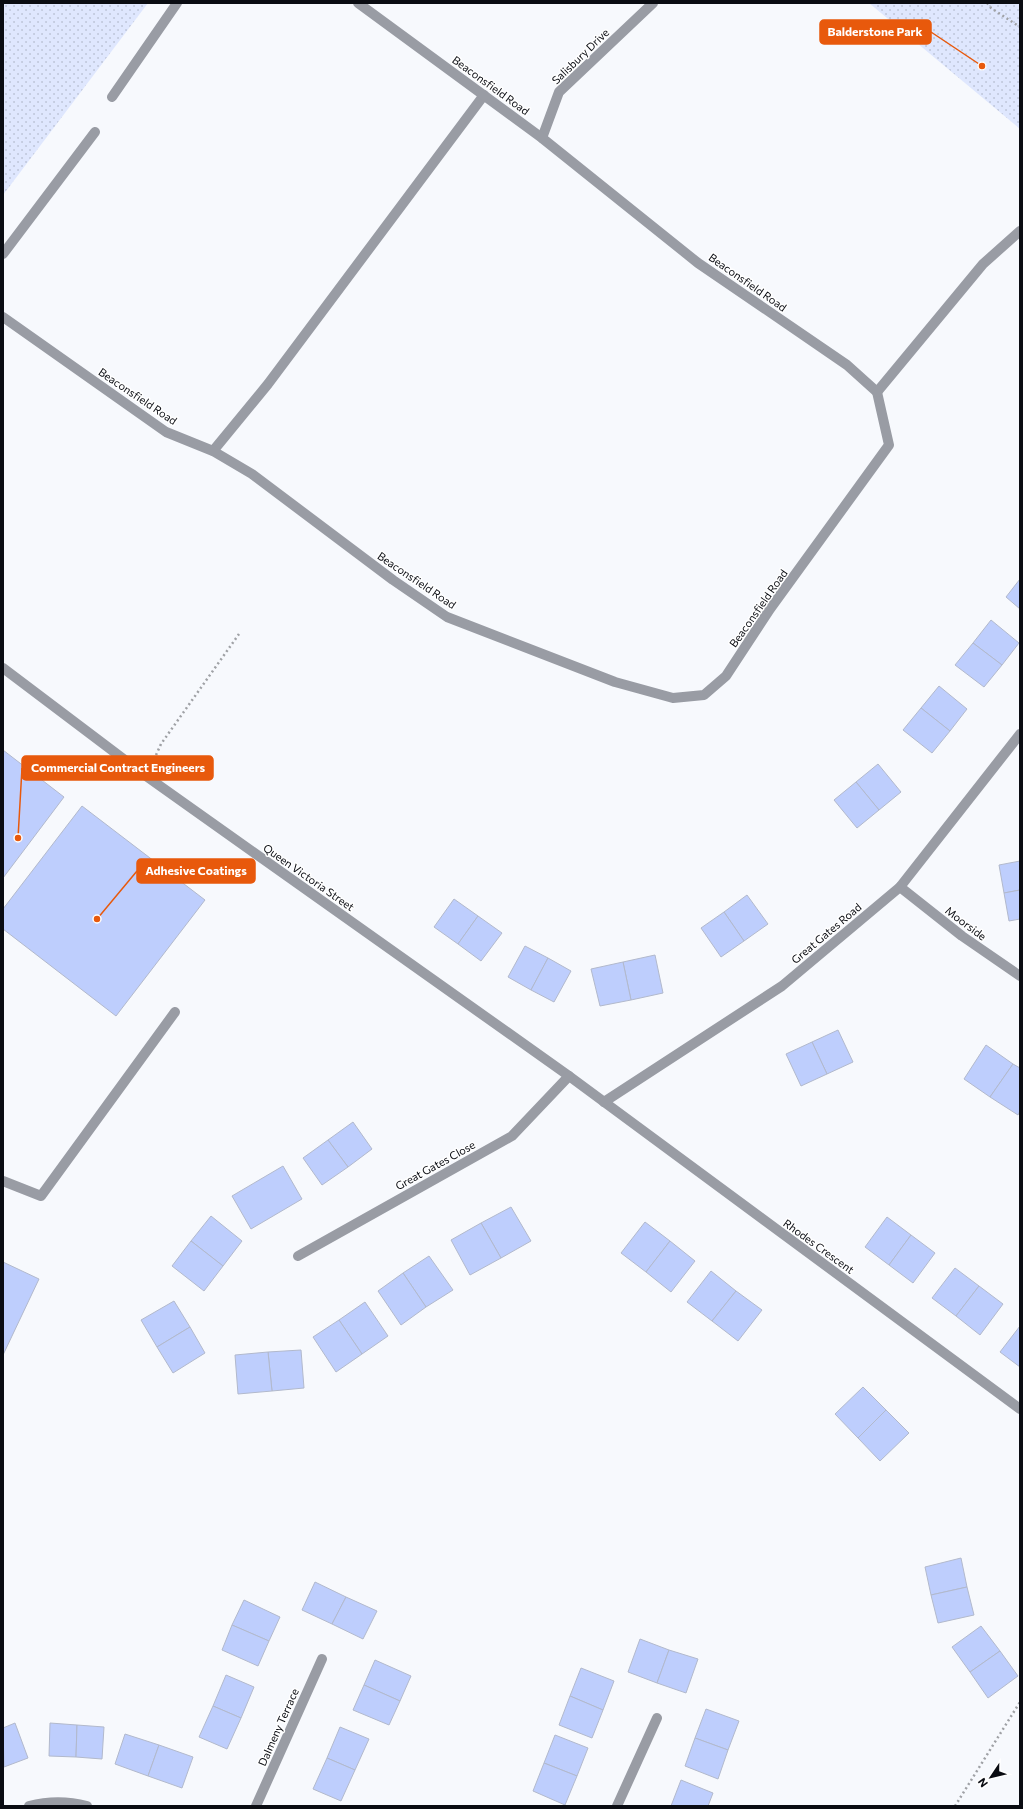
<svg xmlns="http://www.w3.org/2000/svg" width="1023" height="1809" font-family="Commissioner,sans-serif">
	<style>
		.park { fill: url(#park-dots) }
		.building { fill: #becefd; stroke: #b2b9cc }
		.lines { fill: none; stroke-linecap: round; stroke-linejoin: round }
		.path { stroke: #9fa1a5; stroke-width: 2.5; stroke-dasharray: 2 3; stroke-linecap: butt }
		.service { stroke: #999ca4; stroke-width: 10 }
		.minor { stroke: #999ca4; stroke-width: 10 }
		.labels { text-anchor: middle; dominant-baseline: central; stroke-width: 3; stroke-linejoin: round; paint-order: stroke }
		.street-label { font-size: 11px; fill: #0a0c12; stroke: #fff }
		.leader { fill: none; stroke: #e8590c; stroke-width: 1.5 }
		.callout-dot { fill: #e8590c; stroke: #fff; stroke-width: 1.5 }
		.callout { fill: #e8590c; stroke: #e8590c; stroke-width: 1.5 }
		.callout-label { font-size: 12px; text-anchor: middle; font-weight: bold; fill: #fff }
	</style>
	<defs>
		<pattern id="park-dots" width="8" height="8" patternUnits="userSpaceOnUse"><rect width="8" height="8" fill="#dfe7fe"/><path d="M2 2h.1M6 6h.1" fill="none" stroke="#bec5d9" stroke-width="1.8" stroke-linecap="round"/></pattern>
	</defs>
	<rect width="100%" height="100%" fill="#f7f9fd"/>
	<!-- park -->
	<g class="park">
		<polygon points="3,3 148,3 3,195"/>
		<polygon points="869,3 1020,3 1020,129"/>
	</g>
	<!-- building -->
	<g class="building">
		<polygon points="1020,579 1020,609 1006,597"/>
		<polygon points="991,620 1019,643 1002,665 973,643"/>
		<polygon points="973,643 1002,665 984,687 955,665"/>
		<polygon points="939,686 967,709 950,731 921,708"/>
		<polygon points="921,708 950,731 932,753 903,730"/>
		<polygon points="3,750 64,797 3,878"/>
		<polygon points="878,764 901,792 879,810 856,782"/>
		<polygon points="856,782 879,810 857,828 834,800"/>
		<polygon points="82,806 205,900 116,1016 3,929 3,909"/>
		<polygon points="1020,861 1020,890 1004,893 999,865"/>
		<polygon points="1020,890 1020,919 1009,921 1004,893"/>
		<polygon points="747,895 768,924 744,941 724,912"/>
		<polygon points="454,899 478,916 458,944 434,927"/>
		<polygon points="724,912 744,941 721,957 701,928"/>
		<polygon points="478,916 502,933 481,961 458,944"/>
		<polygon points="525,946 548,958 531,990 508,977"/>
		<polygon points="655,955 663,993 631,1000 623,962"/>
		<polygon points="548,958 571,971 554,1002 531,990"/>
		<polygon points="623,962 631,1000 600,1006 591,969"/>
		<polygon points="838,1030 853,1062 827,1074 812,1042"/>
		<polygon points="812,1042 827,1074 801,1086 786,1054"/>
		<polygon points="986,1045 1013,1064 990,1097 964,1079"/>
		<polygon points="1013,1064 1020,1068 1020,1111 1018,1115 990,1097"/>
		<polygon points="353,1122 372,1149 348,1167 328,1140"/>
		<polygon points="328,1140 348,1167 322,1185 303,1158"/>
		<polygon points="283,1166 302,1199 251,1229 232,1196"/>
		<polygon points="511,1207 531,1241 501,1258 481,1223"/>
		<polygon points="211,1216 242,1241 223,1266 191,1241"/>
		<polygon points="887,1217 911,1235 889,1265 865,1247"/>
		<polygon points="645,1222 670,1241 646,1272 621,1253"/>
		<polygon points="481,1223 501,1258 470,1275 451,1240"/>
		<polygon points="911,1235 935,1253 913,1283 889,1265"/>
		<polygon points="191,1241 223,1266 204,1291 172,1266"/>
		<polygon points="670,1241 695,1261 671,1292 646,1272"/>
		<polygon points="429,1256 453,1290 426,1307 403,1273"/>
		<polygon points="3,1262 39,1279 3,1355"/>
		<polygon points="955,1268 979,1286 956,1316 932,1298"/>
		<polygon points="711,1271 736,1291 712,1321 687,1302"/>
		<polygon points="403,1273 426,1307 401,1325 378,1291"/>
		<polygon points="979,1286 1003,1304 980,1335 956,1316"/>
		<polygon points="736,1291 762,1310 738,1341 712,1321"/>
		<polygon points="174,1301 190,1327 157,1347 141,1320"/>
		<polygon points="365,1302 388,1336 362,1354 339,1320"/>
		<polygon points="339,1320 362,1354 336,1372 313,1337"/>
		<polygon points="1020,1326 1020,1367 1000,1352"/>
		<polygon points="190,1327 205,1353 173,1373 157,1347"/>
		<polygon points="301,1350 304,1388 272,1391 268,1352"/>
		<polygon points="268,1352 272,1391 238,1394 235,1355"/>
		<polygon points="863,1387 886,1410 858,1438 835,1414"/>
		<polygon points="886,1410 909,1433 880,1461 858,1438"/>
		<polygon points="961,1558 967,1587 931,1595 925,1567"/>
		<polygon points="315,1582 346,1597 332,1624 302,1610"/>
		<polygon points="967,1587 974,1615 938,1623 931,1595"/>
		<polygon points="346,1597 377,1611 363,1639 332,1624"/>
		<polygon points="244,1600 280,1617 269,1641 232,1625"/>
		<polygon points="232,1625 269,1641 258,1666 222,1650"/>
		<polygon points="981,1626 1000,1651 970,1672 952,1647"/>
		<polygon points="640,1639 669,1650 657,1683 628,1672"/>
		<polygon points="669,1650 698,1659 686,1693 657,1683"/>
		<polygon points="1000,1651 1018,1676 988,1698 970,1672"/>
		<polygon points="375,1660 411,1676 400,1701 364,1685"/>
		<polygon points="581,1668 614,1681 603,1710 570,1696"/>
		<polygon points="226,1675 254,1687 241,1718 213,1706"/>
		<polygon points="364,1685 400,1701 389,1725 353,1710"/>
		<polygon points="570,1696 603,1710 592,1738 559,1725"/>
		<polygon points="213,1706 241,1718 227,1749 199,1737"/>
		<polygon points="706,1709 739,1721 728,1750 695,1738"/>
		<polygon points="15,1723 28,1758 4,1767 3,1728"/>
		<polygon points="50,1723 77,1725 76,1757 49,1756"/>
		<polygon points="77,1725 104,1727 102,1759 76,1757"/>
		<polygon points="340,1727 369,1739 355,1770 327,1758"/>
		<polygon points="125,1734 159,1745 148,1776 115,1764"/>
		<polygon points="555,1735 588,1748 577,1776 544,1763"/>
		<polygon points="695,1738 728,1750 718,1779 685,1766"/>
		<polygon points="159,1745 193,1757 182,1788 148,1776"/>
		<polygon points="327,1758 355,1770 341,1801 313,1789"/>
		<polygon points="544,1763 577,1776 565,1805 533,1791"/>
		<polygon points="681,1780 713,1793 708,1806 671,1806"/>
	</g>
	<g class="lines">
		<!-- path -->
		<g class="path">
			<polyline points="987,3 991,8 1020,27"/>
			<polyline points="156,755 161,744 239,634"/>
			<polyline points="955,1806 1020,1702"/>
		</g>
		<!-- service -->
		<g class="service">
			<polyline points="112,97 177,3"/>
			<polyline points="3,254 95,132"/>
			<polyline points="213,451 268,384 484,95"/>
		</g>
		<!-- minor -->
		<g class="minor">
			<polyline points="542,138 559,92 653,3"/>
			<polyline points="3,317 166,432 213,451 252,474 393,580 447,617 615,682 673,698 704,695 726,676 770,609 889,445 877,392 847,365 698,263 542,138 358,3"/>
			<polyline points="877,392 983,264 1020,231"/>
			<polyline points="3,668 146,776 569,1076 1020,1409"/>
			<polyline points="900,887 962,936 1020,976"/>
			<polyline points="604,1102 782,986 900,887 1020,734"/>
			<polyline points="3,1181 41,1196 175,1012"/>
			<polyline points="298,1256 512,1136 569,1076"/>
			<path d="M29 1806C48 1801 68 1801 87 1806"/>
			<polyline points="256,1806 322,1659"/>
			<polyline points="617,1806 657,1718"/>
		</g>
	</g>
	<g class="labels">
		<!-- street labels -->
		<g class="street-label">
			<text transform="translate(580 56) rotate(-44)">Salisbury Drive</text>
			<text transform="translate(491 85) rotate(36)">Beaconsfield Road</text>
			<text transform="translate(748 282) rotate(35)">Beaconsfield Road</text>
			<text transform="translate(138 396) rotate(34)">Beaconsfield Road</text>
			<text transform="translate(417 580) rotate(34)">Beaconsfield Road</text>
			<text transform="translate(758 608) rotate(-55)">Beaconsfield Road</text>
			<text transform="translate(309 877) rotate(35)">Queen Victoria Street</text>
			<text transform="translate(966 923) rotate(37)">Moorside</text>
			<text transform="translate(826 933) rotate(-40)">Great Gates Road</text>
			<text transform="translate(435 1165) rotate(-29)">Great Gates Close</text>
			<text transform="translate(819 1246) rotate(36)">Rhodes Crescent</text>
			<text transform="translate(278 1727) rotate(-66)">Dalmeny Terrace</text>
		</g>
	</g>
	<!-- callouts -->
	<path class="leader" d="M982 66L931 32M18 838L22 768M97 919L137 871"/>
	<g class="callout-dot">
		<circle cx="982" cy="66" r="4"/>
		<circle cx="18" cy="838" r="4"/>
		<circle cx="97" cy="919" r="4"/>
	</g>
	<g class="callout">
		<rect x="820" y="20" width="111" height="24" rx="4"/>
		<rect x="22" y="756" width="191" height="24" rx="4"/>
		<rect x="137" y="859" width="118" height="24" rx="4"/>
	</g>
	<g class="callout-label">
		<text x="875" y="36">Balderstone Park</text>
		<text x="118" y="772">Commercial Contract Engineers</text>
		<text x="196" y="875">Adhesive Coatings</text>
	</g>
	<!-- border -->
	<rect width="1023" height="1809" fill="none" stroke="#0a0c12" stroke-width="8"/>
	<!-- north arrow -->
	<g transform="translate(991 1777) rotate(235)" stroke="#ffffff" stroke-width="3" paint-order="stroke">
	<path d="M0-3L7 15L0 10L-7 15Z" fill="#0a0c12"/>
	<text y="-6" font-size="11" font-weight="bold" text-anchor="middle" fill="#0a0c12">N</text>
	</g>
</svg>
